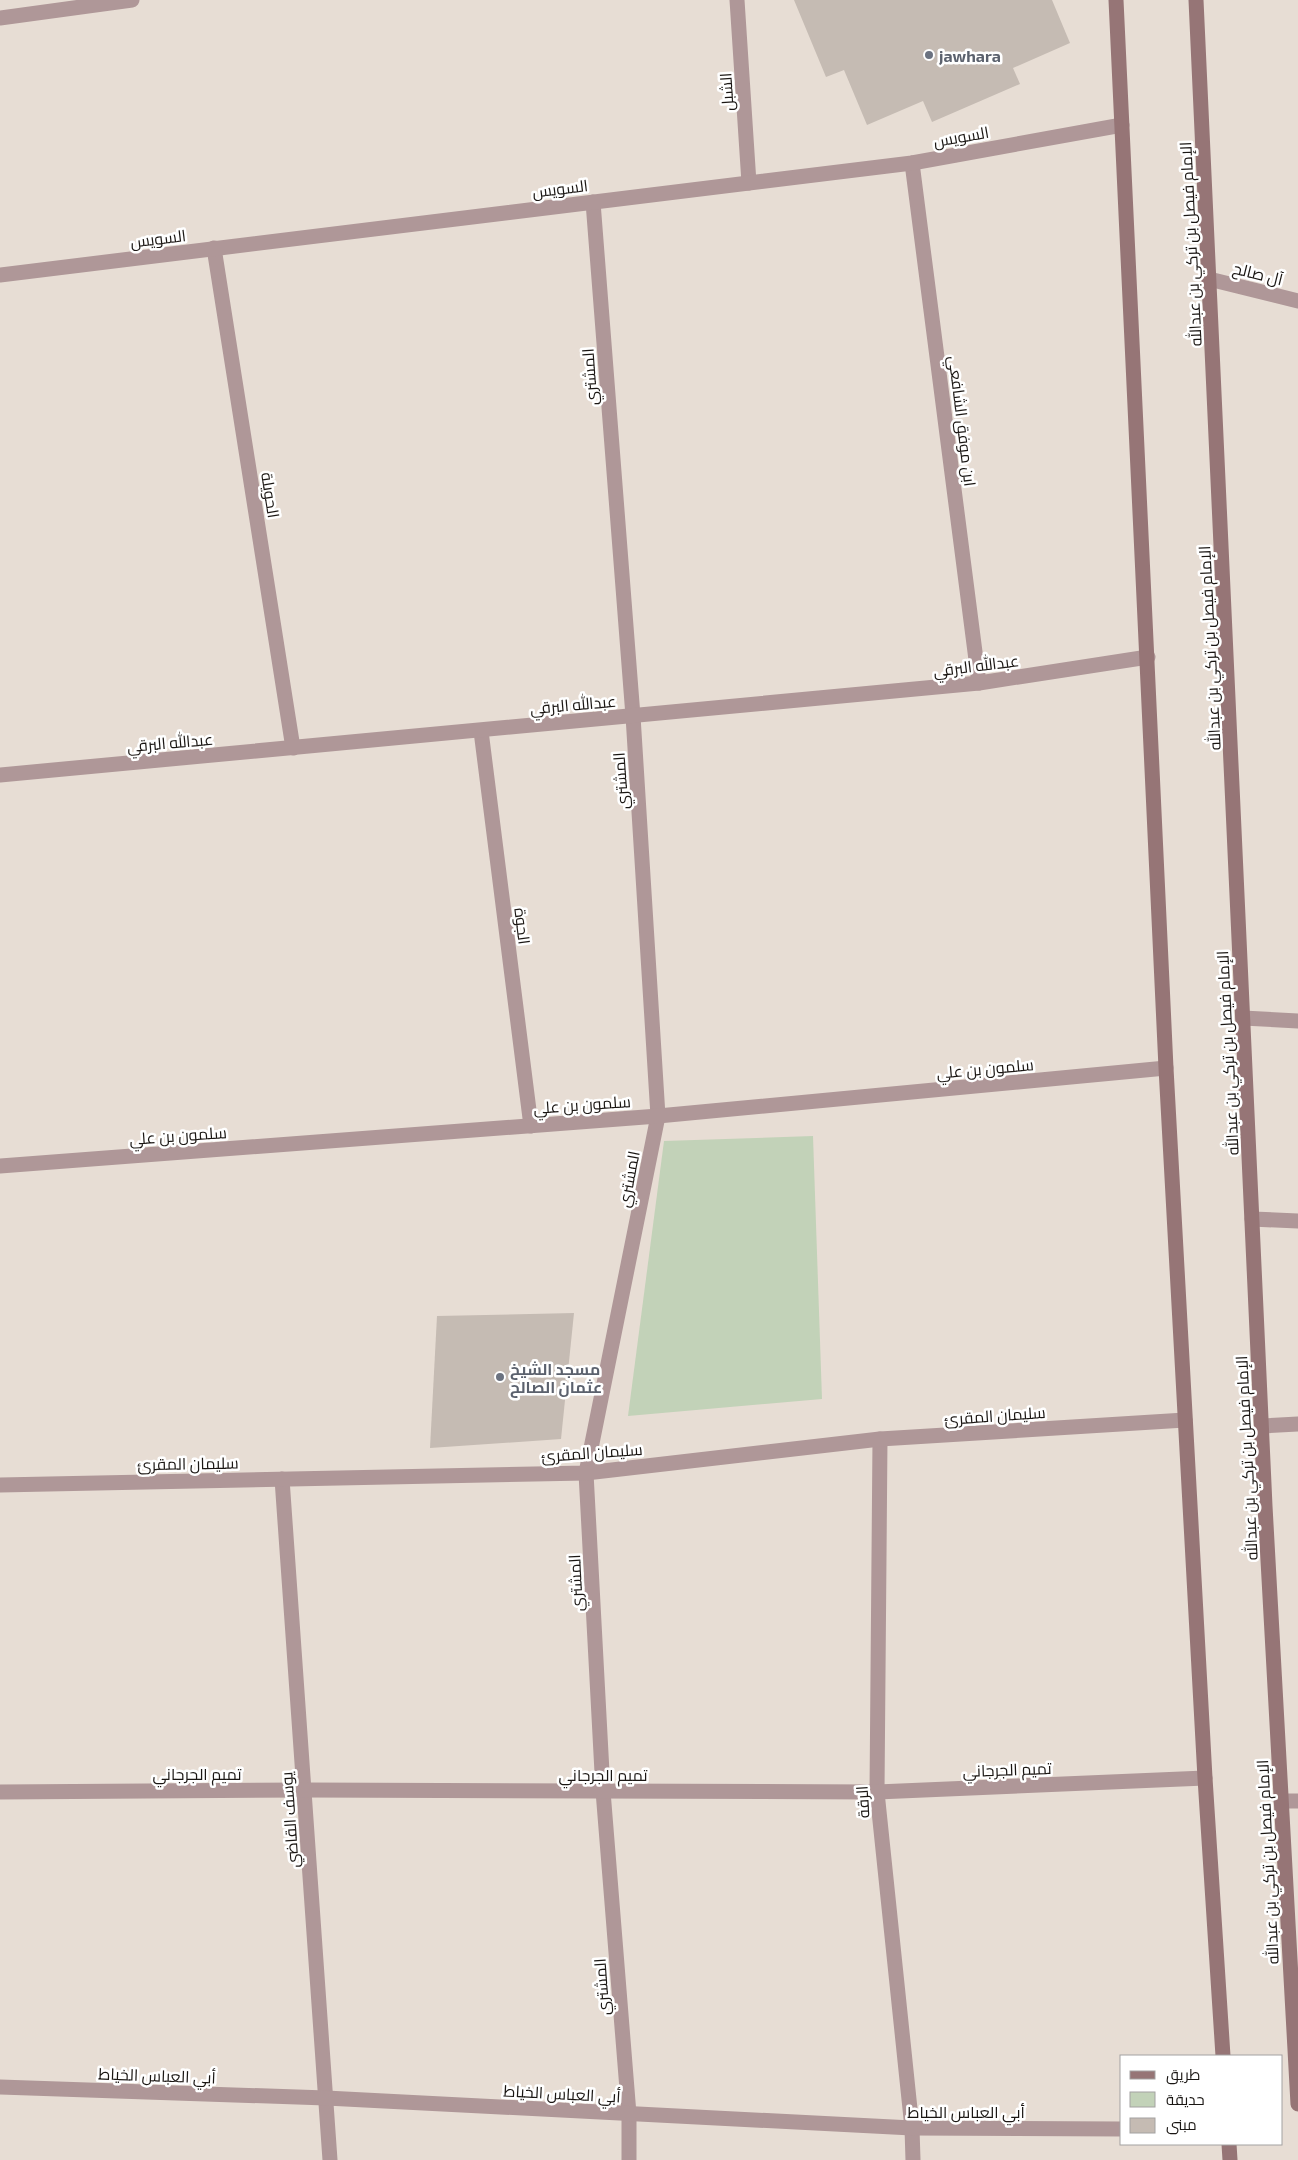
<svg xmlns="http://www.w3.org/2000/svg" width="1298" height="2160" font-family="'Exo 2',Cairo,sans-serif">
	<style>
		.green { fill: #c2d2b8 }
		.building { fill: #c5bbb3 }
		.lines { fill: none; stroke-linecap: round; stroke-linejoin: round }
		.lane { stroke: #af9798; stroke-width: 15 }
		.street { stroke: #af9798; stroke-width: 15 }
		.secondary { stroke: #967576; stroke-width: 15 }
		.worship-dot { fill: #6b7280; stroke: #fff; stroke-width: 2 }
		.labels { text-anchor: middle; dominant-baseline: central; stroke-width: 5; stroke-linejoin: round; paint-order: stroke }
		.worship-label { font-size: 16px; font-weight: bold; fill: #5b616d; stroke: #fff; text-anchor: start }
		.street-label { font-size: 16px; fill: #1a1613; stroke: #fff }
	</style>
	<rect width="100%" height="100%" fill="#e7ddd4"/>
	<!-- green -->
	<polygon class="green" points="813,1136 822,1399 628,1416 664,1141"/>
	<!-- building -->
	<g class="building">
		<polygon points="794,0 1052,0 1070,43 1013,68 1020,84 932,122 923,101 867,125 844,70 826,77"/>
		<polygon points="574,1313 561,1439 430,1448 437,1316"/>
	</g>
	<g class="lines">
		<!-- lane -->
		<polyline class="lane" points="1281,1801 1298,1801"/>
		<!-- street -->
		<g class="street">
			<polyline points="737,0 749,183"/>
			<polyline points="0,18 132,0"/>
			<polyline points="912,163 979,683"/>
			<polyline points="593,202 633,716 658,1116 586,1473 603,1791 629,2114 629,2160"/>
			<polyline points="214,248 293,748"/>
			<polyline points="0,275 912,163 1122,125"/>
			<polyline points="1209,279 1298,301"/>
			<polyline points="481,731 531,1126"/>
			<polyline points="0,775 979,683 1148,657"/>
			<polyline points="1243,1018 1298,1021"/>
			<polyline points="0,1166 658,1116 1166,1068"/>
			<polyline points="1252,1219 1298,1221"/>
			<polyline points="1262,1426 1298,1424"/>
			<polyline points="880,1439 877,1792 912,2128 913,2160"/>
			<polyline points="282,1479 330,2160"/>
			<polyline points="0,1485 586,1473 880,1439 1185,1420"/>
			<polyline points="0,1792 305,1790 877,1792 1205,1778"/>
			<polyline points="0,2087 326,2098 912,2128 1122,2129"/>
		</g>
		<!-- secondary -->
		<g class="secondary">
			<polyline points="1116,0 1166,1068 1205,1778 1223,2056"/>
			<polyline points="1196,0 1265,1506 1298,2104"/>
			<polyline points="1229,2144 1230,2160"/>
		</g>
	</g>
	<!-- markers -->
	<g class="worship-dot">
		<circle cx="929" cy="55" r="5"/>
		<circle cx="500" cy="1377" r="5"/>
	</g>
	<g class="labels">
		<!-- worship labels -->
		<g class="worship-label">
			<text x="939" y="55">jawhara</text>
			<text x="510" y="1368">مسجد الشيخ<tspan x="510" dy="18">عثمان الصالح</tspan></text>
		</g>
		<!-- street labels -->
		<g class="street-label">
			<text transform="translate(726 92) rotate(-94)">الشبل</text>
			<text transform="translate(961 136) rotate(-10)">السويس</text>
			<text transform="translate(560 188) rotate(-7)">السويس</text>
			<text transform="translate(158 238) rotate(-7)">السويس</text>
			<text transform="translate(1190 244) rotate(-93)">الإمام فيصل بن تركي بن عبدالله</text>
			<text transform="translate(1258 273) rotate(14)">آل صالح</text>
			<text transform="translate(589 377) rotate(-94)">المشتري</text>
			<text transform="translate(963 421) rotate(83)">ابن موفق الشافعي</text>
			<text transform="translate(271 495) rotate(81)">الحويلة</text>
			<text transform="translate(1209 648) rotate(-93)">الإمام فيصل بن تركي بن عبدالله</text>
			<text transform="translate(976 665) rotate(-7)">عبدالله البرقي</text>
			<text transform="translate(573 704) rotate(-5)">عبدالله البرقي</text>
			<text transform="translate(170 742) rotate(-5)">عبدالله البرقي</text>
			<text transform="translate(620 781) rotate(-94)">المشتري</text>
			<text transform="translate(523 926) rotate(83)">الجوة</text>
			<text transform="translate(1227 1053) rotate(-93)">الإمام فيصل بن تركي بن عبدالله</text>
			<text transform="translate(985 1068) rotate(-5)">سلمون بن علي</text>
			<text transform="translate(582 1104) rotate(-4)">سلمون بن علي</text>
			<text transform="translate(178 1135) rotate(-4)">سلمون بن علي</text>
			<text transform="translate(628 1179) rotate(-79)">المشتري</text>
			<text transform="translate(995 1415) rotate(-4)">سليمان المقرئ</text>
			<text transform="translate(592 1452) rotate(-4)">سليمان المقرئ</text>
			<text transform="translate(1246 1458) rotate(-93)">الإمام فيصل بن تركي بن عبدالله</text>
			<text transform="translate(188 1463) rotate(-1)">سليمان المقرئ</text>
			<text transform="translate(575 1583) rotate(-93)">المشتري</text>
			<text transform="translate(1007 1769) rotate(-2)">تميم الجرجاني</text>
			<text x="197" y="1773">تميم الجرجاني</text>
			<text x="603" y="1774">تميم الجرجاني</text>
			<text transform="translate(862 1802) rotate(-94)">الرقة</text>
			<text transform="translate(289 1820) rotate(-94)">يوسف القاضي</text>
			<text transform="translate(1267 1862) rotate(-93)">الإمام فيصل بن تركي بن عبدالله</text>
			<text transform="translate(601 1987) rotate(-94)">المشتري</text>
			<text transform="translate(157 2075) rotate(2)">أبي العباس الخياط</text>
			<text transform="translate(562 2093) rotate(3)">أبي العباس الخياط</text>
			<text x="966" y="2111">أبي العباس الخياط</text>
		</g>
	</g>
	<!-- legend -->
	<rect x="1120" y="2055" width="162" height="90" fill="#ffffff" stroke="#a3a2a1"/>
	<rect x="1130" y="2071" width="25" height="8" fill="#967576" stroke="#a3a2a1"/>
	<text x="1166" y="2080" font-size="15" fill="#1a1613">طريق</text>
	<rect x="1130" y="2092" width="25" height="15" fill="#c2d2b8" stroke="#a3a2a1"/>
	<text x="1166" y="2105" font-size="15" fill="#1a1613">حديقة</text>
	<rect x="1130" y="2118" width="25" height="15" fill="#c5bbb3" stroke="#a3a2a1"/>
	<text x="1166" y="2130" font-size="15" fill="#1a1613">مبنى</text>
</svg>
